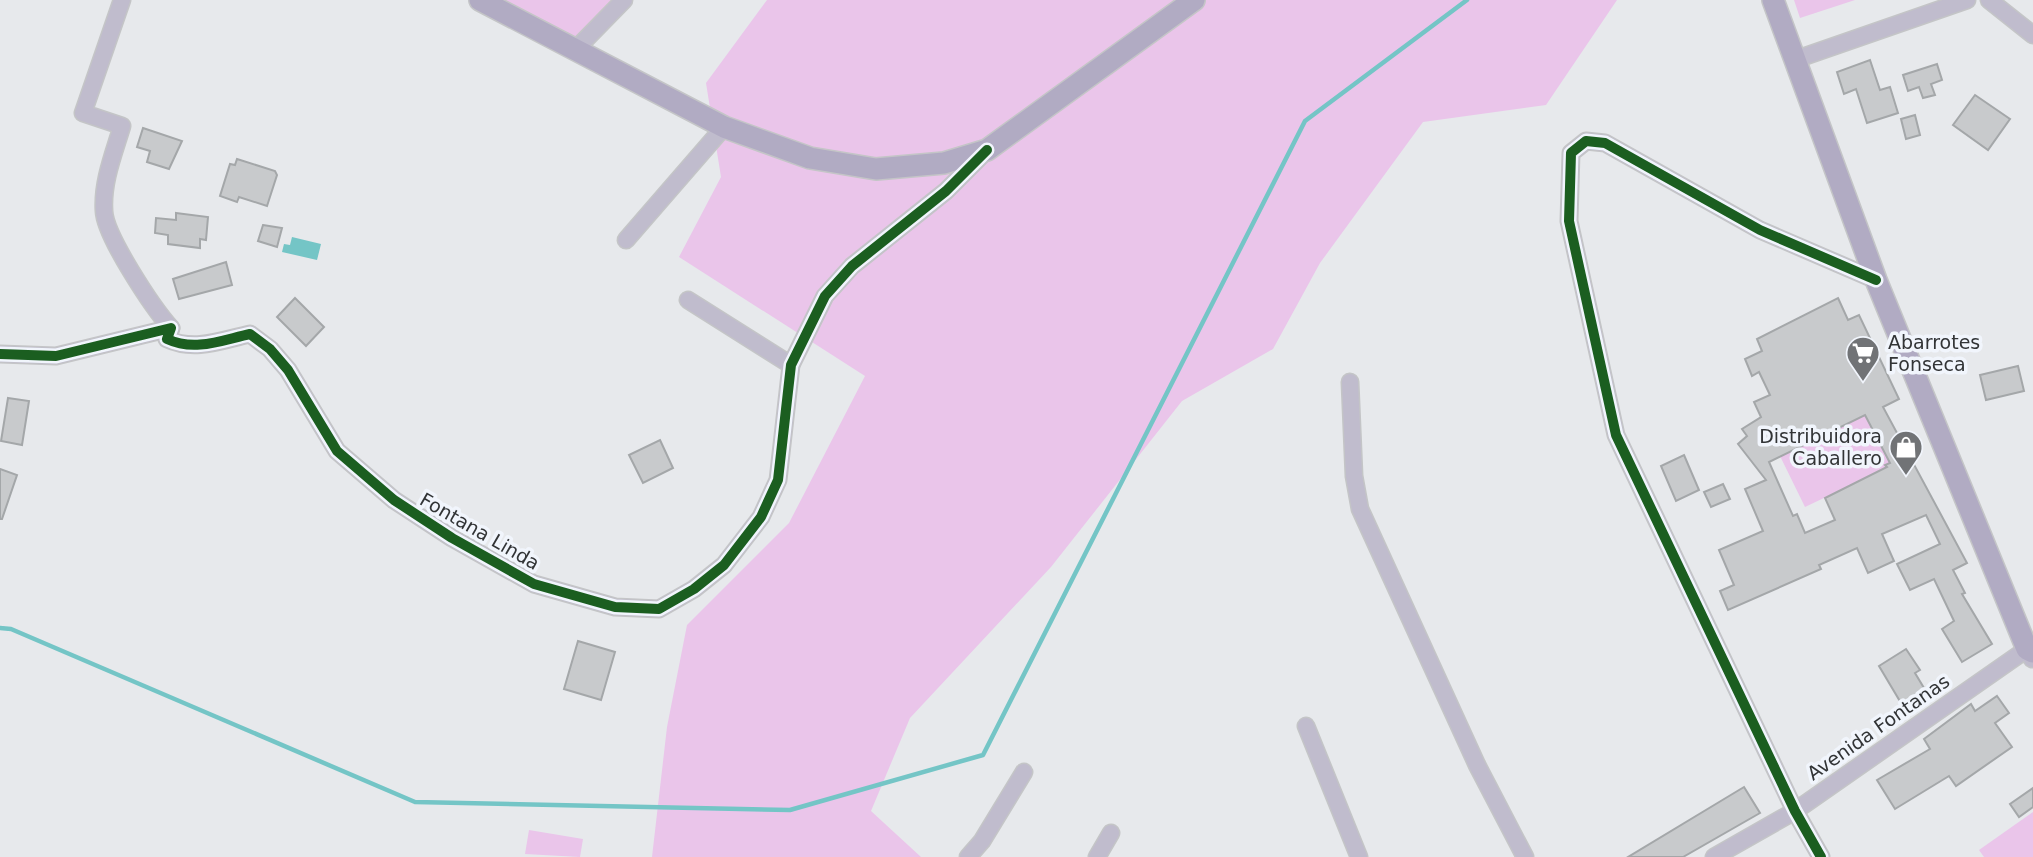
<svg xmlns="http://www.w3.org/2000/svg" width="2033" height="857" font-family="'DejaVu Sans',sans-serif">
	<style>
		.green { fill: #eac5ea }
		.water { fill: #74c5c6 }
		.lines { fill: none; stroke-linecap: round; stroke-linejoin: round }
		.stream { stroke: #74c5c6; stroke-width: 4.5 }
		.building { fill: #c8cacc; stroke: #a4a7a9; stroke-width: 2; fill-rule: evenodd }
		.minor-casing { stroke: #c4c5c7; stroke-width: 19 }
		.major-casing { stroke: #c4c5c7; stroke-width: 24 }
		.minor { stroke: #c0bccd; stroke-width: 16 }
		.major { stroke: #b1abc3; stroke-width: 21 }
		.cycleway-casing { stroke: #f1f5fc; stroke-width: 15 }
		.cycleway { stroke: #1b5e20; stroke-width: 10 }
		.labels { text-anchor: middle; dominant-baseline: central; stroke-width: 7; stroke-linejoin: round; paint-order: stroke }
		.poi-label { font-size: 19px; fill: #323436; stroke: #f1f5fc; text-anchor: start }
		.street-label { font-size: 19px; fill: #323436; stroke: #f1f5fc }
	</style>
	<rect width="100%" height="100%" fill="#e7e9ec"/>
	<!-- green -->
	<g class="green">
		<polygon points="491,0 613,0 578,43"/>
		<polygon points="767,0 1617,0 1546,105 1423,122 1320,263 1273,349 1182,401 1051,567 910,718 871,811 921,857 652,857 667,727 687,625 789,523 865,376 679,257 721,177 706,83"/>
		<polygon points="1794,0 1855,0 1800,18"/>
		<polygon points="1865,415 1890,463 1886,465 1887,468 1805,507 1780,456"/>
		<polygon points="2033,812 2033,857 1984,857 1979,850"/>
		<polygon points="529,830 583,839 580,857 525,854"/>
	</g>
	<!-- water -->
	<polygon class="water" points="292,237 321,244 317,260 282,252 284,244 290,245"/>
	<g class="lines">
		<!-- stream -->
		<polyline class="stream" points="0,628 11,629 415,802 790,810 983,755 1305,121 1467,0"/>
	</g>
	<!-- building -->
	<g class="building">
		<polygon points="1870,60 1880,90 1890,87 1898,113 1867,123 1856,89 1844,94 1837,72"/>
		<polygon points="1937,64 1942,80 1931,84 1935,95 1923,98 1919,87 1908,91 1903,75"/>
		<polygon points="1975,95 2010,119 1988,150 1953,125"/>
		<polygon points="1915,115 1920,135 1906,139 1901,119"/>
		<polygon points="143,128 182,141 169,169 147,162 150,151 137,147"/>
		<polygon points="237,159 275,171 277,175 267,206 239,197 237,202 220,196 230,164 235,165"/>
		<polygon points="176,213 208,217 206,240 200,239 200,248 168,244 168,235 155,233 156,218 176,220"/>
		<polygon points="263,225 282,228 277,247 258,241"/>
		<polygon points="226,262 232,285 179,299 173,279"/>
		<polygon points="295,298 324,327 306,346 277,317"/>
		<path d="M1838 298 1848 320 1859 315 1899 399 1883 407 1967 563 1953 570 1965 593 1962 594 1992 644 1962 662 1942 629 1954 621 1934 579 1910 590 1897 564 1940 544 1926 515 1882 534 1894 561 1868 573 1857 548 1819 565 1821 569 1728 610 1720 591 1734 585 1719 550 1763 531 1745 489 1766 480 1738 444 1747 436 1742 429 1761 417 1754 402 1770 395 1759 372 1752 376 1745 359 1762 351 1757 339ZM1865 415 1890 463 1885 465 1887 467 1825 498 1835 520 1805 533 1797 514 1793 516 1769 462Z"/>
		<polygon points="2018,366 2024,391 1986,400 1980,375"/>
		<polygon points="8,398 29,401 22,445 1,441"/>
		<polygon points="660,440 673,468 643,483 629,455"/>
		<polygon points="1684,455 1699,490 1676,501 1661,466"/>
		<polygon points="0,469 17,475 2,519 0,519"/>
		<polygon points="1723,484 1730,499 1711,507 1704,492"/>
		<polygon points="578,641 615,652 601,700 564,689"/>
		<polygon points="1906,649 1920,670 1915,673 1927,693 1904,708 1879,666"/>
		<polygon points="1997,696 2009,713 1995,723 2012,747 1956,786 1949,776 1895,809 1877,780 1930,749 1924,739 1971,704 1975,711"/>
		<polygon points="1744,787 1760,813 1683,857 1628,857"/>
		<polygon points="2033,788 2033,807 2019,817 2010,804"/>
	</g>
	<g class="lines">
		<defs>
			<g id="minor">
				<path d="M122 0 83 113 122 126C114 153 102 182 104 211 105 236 153 308 171 328"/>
				<polyline points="1989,0 2033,35"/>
				<polyline points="577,48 624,0"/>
				<polyline points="1797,59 1967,0"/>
				<polyline points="626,240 724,127"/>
				<polyline points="688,300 791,365"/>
				<path d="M0 354 56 356 171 328 167 339C195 352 222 340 250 334L270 349 288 370 337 451 394 500 452 538 534 584 615 607 659 609 694 589 724 565 761 517 778 480 791 365 825 296 852 266 946 191 987 150"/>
				<polyline points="1350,382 1354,476 1360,509 1477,765 1525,857"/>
				<polyline points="1306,726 1359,857"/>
				<polyline points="968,857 982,841 1024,772"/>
				<polyline points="1097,857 1111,833"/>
				<polyline points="1714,857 1795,811 2027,649 2032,659"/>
				<polyline points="1821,857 1795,811 1616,435 1569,221 1571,153 1586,141 1605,143 1760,230 1876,280"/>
			</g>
			<g id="major">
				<polyline points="480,0 724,127 810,158 876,169 944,163 987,150 1194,0"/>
				<polyline points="1773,0 1876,280 2027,649 2033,652"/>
			</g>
		</defs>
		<!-- minor casing -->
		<use href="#minor" class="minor-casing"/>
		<!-- major casing -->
		<use href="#major" class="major-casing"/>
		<!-- minor -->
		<use href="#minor" class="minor"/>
		<!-- major -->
		<use href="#major" class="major"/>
		<defs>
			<g id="cycleway">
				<path d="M0 354 56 356 171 328 167 339C195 352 222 340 250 334L270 349 288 370 337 451 394 500 452 538 534 584 615 607 659 609 694 589 724 565 761 517 778 480 791 365 825 296 852 266 946 191 987 150"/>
				<polyline points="1821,857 1795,811 1616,435 1569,221 1571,153 1586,141 1605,143 1760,230 1876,280"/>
			</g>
		</defs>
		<!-- cycleway casing -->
		<use href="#cycleway" class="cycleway-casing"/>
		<!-- cycleway -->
		<use href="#cycleway" class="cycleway"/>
	</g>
	<!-- icons -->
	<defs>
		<symbol id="supermarket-pin" viewBox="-11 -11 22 30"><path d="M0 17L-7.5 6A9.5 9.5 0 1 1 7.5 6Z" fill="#717376" stroke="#f1f5fc"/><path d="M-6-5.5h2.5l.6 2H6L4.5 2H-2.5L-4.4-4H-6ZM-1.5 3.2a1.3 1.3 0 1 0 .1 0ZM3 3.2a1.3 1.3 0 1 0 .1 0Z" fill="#fff"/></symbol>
		<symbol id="shop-pin" viewBox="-11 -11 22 30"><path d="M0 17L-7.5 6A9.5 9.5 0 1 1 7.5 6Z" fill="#717376" stroke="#f1f5fc"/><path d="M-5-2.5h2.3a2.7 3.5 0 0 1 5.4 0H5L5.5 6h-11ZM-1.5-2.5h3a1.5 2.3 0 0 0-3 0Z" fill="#fff"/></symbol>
	</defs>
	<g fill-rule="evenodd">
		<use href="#supermarket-pin" x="1844" y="334" width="38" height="52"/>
		<use href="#shop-pin" x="1887" y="428" width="38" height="52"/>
	</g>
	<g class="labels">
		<!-- poi labels -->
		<g class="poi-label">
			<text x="1888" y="342">Abarrotes<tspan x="1888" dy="22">Fonseca</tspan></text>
			<text x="1882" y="436" text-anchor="end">Distribuidora<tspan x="1882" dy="22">Caballero</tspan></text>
		</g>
		<!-- street labels -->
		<g class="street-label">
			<text transform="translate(480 531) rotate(30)">Fontana Linda</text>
			<text transform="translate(1878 727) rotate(-35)">Avenida Fontanas</text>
		</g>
	</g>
</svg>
